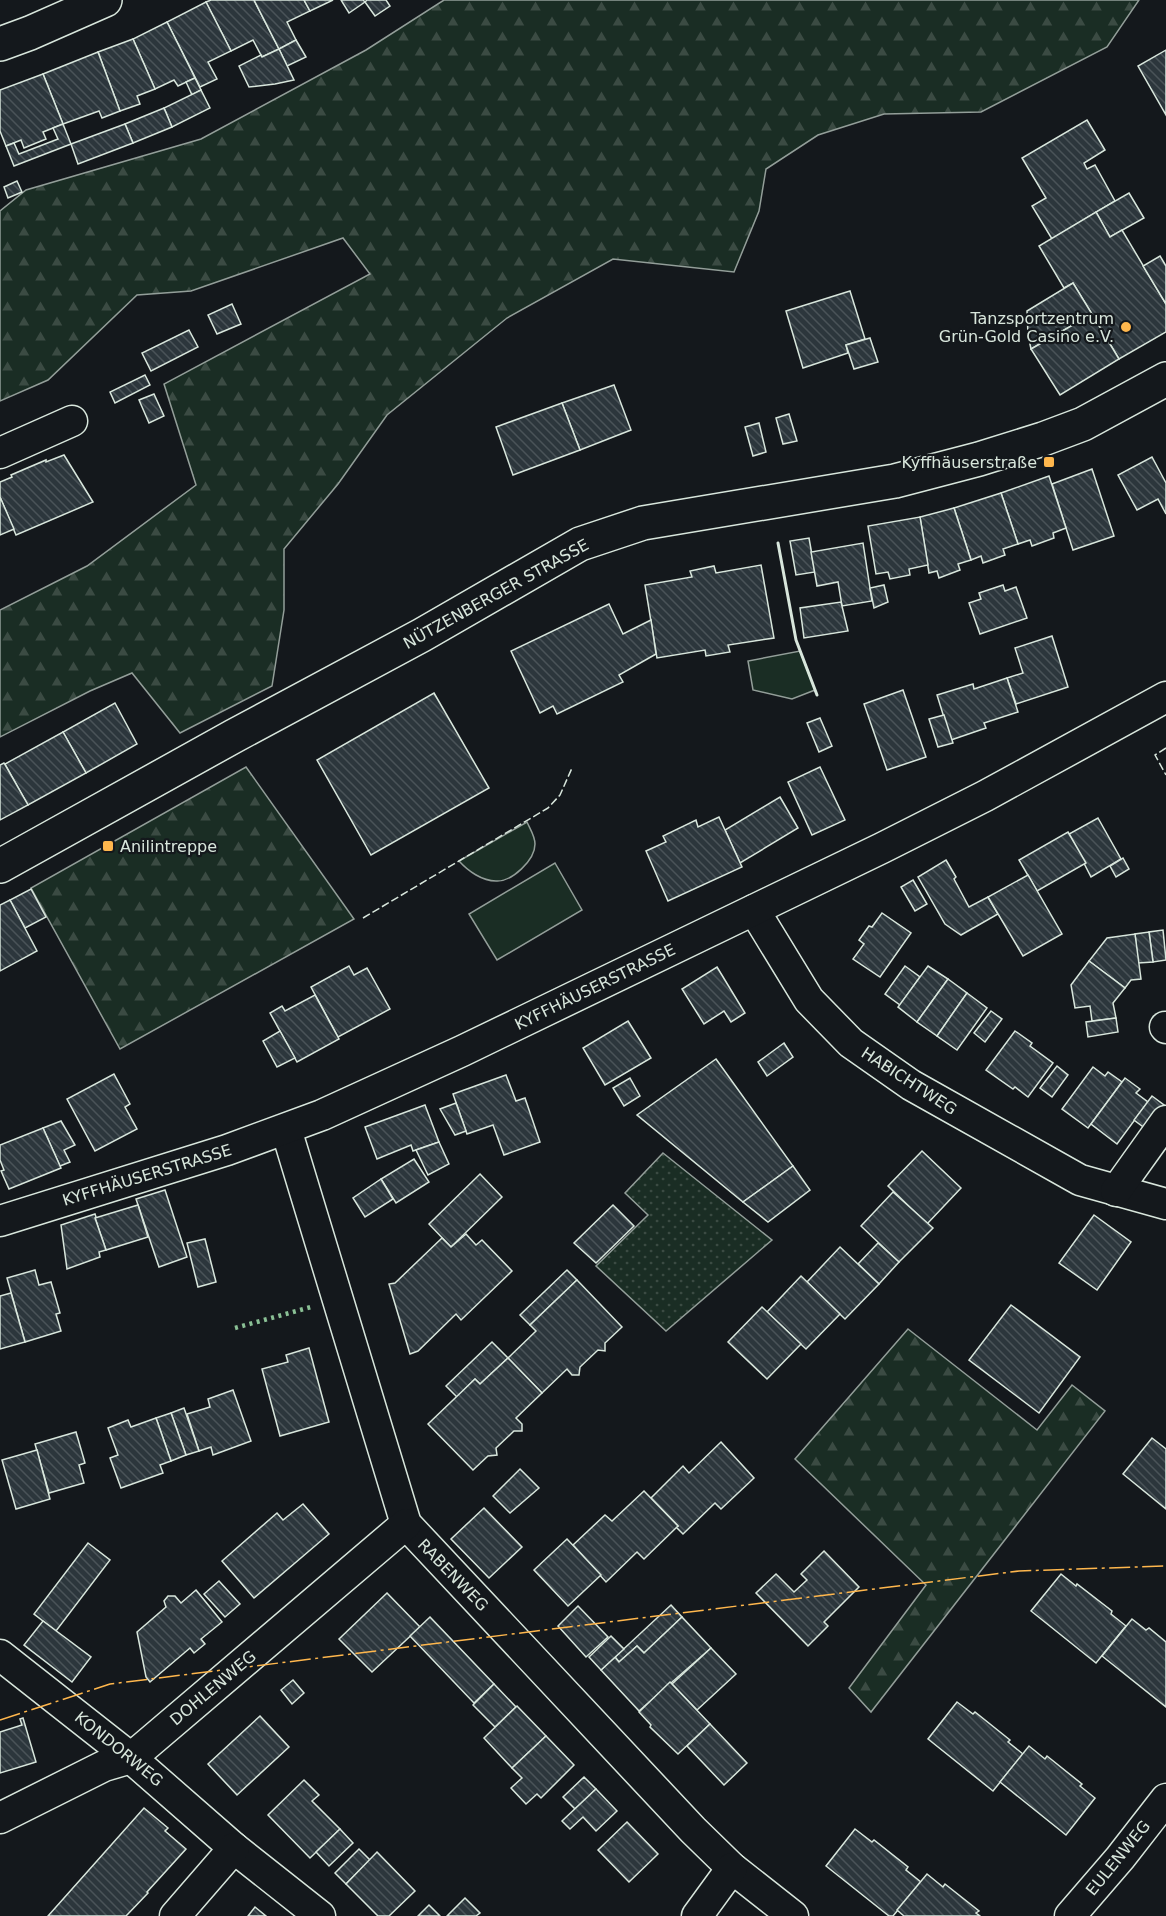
<svg xmlns="http://www.w3.org/2000/svg" width="1166" height="1916" font-family="'DejaVu Sans',sans-serif">
	<style>
		.grass { fill: url(#grass-dots); stroke: #939e99; stroke-width: 1.5 }
		.forest { fill: url(#forest-firs); stroke: #939e99; stroke-width: 1.5 }
		.park { fill: #1a2d24; stroke: #939e99; stroke-width: 1.5 }
		.building { fill: url(#building-back-hatch); stroke: #d8e6dc; stroke-width: 1.5 }
		.lines { fill: none; stroke-linecap: round; stroke-linejoin: round }
		.minor-casing { stroke: #d8e6dc; stroke-width: 33 }
		.tertiary-casing { stroke: #d8e6dc; stroke-width: 36 }
		.primary-casing { stroke: #d8e6dc; stroke-width: 36 }
		.minor { stroke: #14181c; stroke-width: 30 }
		.tertiary { stroke: #14181c; stroke-width: 33 }
		.primary { stroke: #14181c; stroke-width: 33 }
		.hedge { stroke: #8ac095; stroke-width: 4.5; stroke-dasharray: 3 4.5; stroke-linecap: butt }
		.fence { stroke: #d8e6dc; stroke-width: 1.5; stroke-dasharray: 8 3; stroke-linecap: butt }
		.wall { stroke: #d8e6dc; stroke-width: 3 }
		.power { stroke: #ffb74d; stroke-width: 1.5; stroke-dasharray: 21 4.5 3 4.5; stroke-linecap: butt }
		.poi-dot { fill: #ffb74d; stroke: #14181c; stroke-width: 2 }
		.labels { text-anchor: middle; dominant-baseline: central; stroke-width: 4.5; stroke-linejoin: round; paint-order: stroke }
		.poi-label { font-size: 16px; fill: #d8e6dc; stroke: #14181c; text-anchor: end }
		.street-label { font-size: 16px; fill: #d8e6dc; stroke: #14181c }
	</style>
	<defs>
		<pattern id="grass-dots" width="8" height="8" patternUnits="userSpaceOnUse" patternTransform="scale(1.5)"><rect width="8" height="8" fill="#1a2d24"/><path d="M2 2h.1M6 6h.1" fill="none" stroke="#3b4b43" stroke-width="1.8" stroke-linecap="round"/></pattern>
		<pattern id="forest-firs" width="22" height="20" patternUnits="userSpaceOnUse" patternTransform="scale(1.5)"><rect width="22" height="20" fill="#1a2d24"/><path d="M5 1l3.5 6h-7zM16 11l3.5 6h-7z" fill="#3b4b43"/></pattern>
		<pattern id="building-back-hatch" width="6" height="6" patternUnits="userSpaceOnUse" patternTransform="scale(1.5)"><rect width="6" height="6" fill="#2c363c"/><path d="M-1 5l2 2M0 0l6 6M5-1l2 2" fill="none" stroke="#4a5358"/></pattern>
	</defs>
	<rect width="100%" height="100%" fill="#14181c"/>
	<!-- grass -->
	<polygon class="grass" points="663,1153 772,1240 666,1331 596,1266 648,1215 625,1193"/>
	<!-- forest -->
	<g class="forest">
		<polygon points="444,0 1139,0 1107,47 981,112 884,114 818,135 766,169 759,211 734,272 613,259 507,318 387,415 338,484 284,549 284,610 272,686 180,733 132,673 90,691 0,737 0,610 87,566 196,485 164,384 370,274 343,238 191,291 137,295 48,380 0,401 0,211 26,190 201,139 366,50"/>
		<polygon points="246,767 354,919 120,1049 31,888"/>
		<polygon points="908,1329 1037,1430 1072,1385 1105,1411 871,1712 849,1688 926,1585 795,1459"/>
	</g>
	<!-- park -->
	<g class="park">
		<polygon points="800,651 815,690 792,699 753,690 748,661"/>
		<path d="M527 822C530 829 535 836 535 844 535 860 512 882 496 881 482 881 468 871 459 861Z"/>
		<polygon points="555,863 582,910 497,960 469,914"/>
	</g>
	<!-- building -->
	<g class="building">
		<polygon points="211,0 254,0 279,49 262,57 253,40 231,51 206,2"/>
		<polygon points="254,0 304,0 310,11 287,22 296,40 279,49"/>
		<polygon points="304,0 333,0 310,11"/>
		<polygon points="341,0 363,0 365,2 349,13"/>
		<polygon points="367,0 386,0 390,6 375,16 365,2"/>
		<polygon points="206,2 231,51 208,62 217,79 200,87 167,22"/>
		<polygon points="167,22 195,78 178,86 174,80 155,89 133,39"/>
		<polygon points="133,39 155,89 137,96 140,104 120,111 98,52"/>
		<polygon points="296,40 306,57 287,66 279,49"/>
		<polygon points="279,49 294,80 275,84 249,87 239,66 261,55 262,57"/>
		<polygon points="1166,50 1166,115 1138,66"/>
		<polygon points="98,52 120,111 102,118 99,111 63,124 43,74"/>
		<polygon points="43,74 63,124 43,132 46,139 24,148 21,140 6,146 0,131 0,90"/>
		<polygon points="195,78 201,90 192,95 186,82"/>
		<polygon points="201,90 210,108 172,127 164,108"/>
		<polygon points="164,108 172,127 133,143 125,124"/>
		<polygon points="1087,120 1105,150 1084,163 1087,169 1095,165 1115,201 1052,239 1032,206 1046,198 1022,158"/>
		<polygon points="63,124 71,144 14,166 6,146 14,143 19,154 58,139 53,128"/>
		<polygon points="125,124 133,143 78,164 71,144"/>
		<polygon points="17,181 22,192 8,198 4,187"/>
		<polygon points="1129,193 1144,218 1110,237 1096,212"/>
		<polygon points="1096,212 1110,237 1122,230 1166,304 1166,332 1119,359 1073,283 1064,288 1039,246"/>
		<polygon points="1160,256 1166,266 1166,304 1143,266"/>
		<polygon points="1073,283 1092,314 1031,349 1028,335 1027,311"/>
		<polygon points="850,291 865,339 846,345 848,353 803,368 786,311"/>
		<polygon points="232,304 241,324 217,334 208,315"/>
		<polygon points="1092,314 1119,359 1060,395 1031,349"/>
		<polygon points="189,330 198,347 151,371 142,353"/>
		<polygon points="870,338 878,362 854,369 846,345"/>
		<polygon points="145,375 150,385 115,403 110,392"/>
		<polygon points="614,385 631,430 580,450 562,403"/>
		<polygon points="154,394 164,416 149,423 139,400"/>
		<polygon points="562,403 580,450 513,475 496,427"/>
		<polygon points="789,414 797,441 783,444 776,418"/>
		<polygon points="759,423 766,452 753,456 745,427"/>
		<polygon points="64,455 93,502 16,535 0,497 0,482 12,477 11,475 46,460 46,462"/>
		<polygon points="1152,457 1166,483 1166,514 1158,499 1137,510 1118,475"/>
		<polygon points="1092,469 1114,536 1073,550 1052,484"/>
		<polygon points="1049,476 1066,528 1053,533 1054,538 1032,546 1030,540 1018,544 1001,493"/>
		<polygon points="1001,493 1018,544 1003,549 1005,555 983,563 981,556 971,560 954,508"/>
		<polygon points="0,497 14,529 0,535"/>
		<polygon points="954,508 971,560 958,564 960,570 939,578 937,571 929,573 920,517"/>
		<polygon points="920,517 928,565 909,569 910,575 890,579 888,572 876,574 868,526"/>
		<polygon points="809,538 815,572 796,575 790,541"/>
		<polygon points="863,543 872,601 842,606 838,582 817,586 811,552"/>
		<polygon points="761,565 774,638 728,645 730,652 706,656 705,650 657,658 645,585 692,577 690,571 714,566 716,573"/>
		<polygon points="884,585 888,602 874,608 870,588"/>
		<polygon points="1003,585 1005,591 1016,587 1027,618 980,634 969,603 981,599 979,593"/>
		<polygon points="841,602 848,631 804,638 800,608"/>
		<polygon points="609,604 623,634 651,620 656,654 619,675 623,682 557,714 553,706 540,713 511,651"/>
		<polygon points="1052,636 1068,687 1016,704 1007,678 1023,673 1015,648"/>
		<polygon points="1007,678 1018,712 984,723 986,728 951,740 937,695 973,684 974,689"/>
		<polygon points="903,690 926,757 887,770 864,704"/>
		<polygon points="434,693 489,788 371,855 317,760"/>
		<polygon points="115,703 137,744 86,773 63,732"/>
		<polygon points="944,715 953,743 938,747 929,719"/>
		<polygon points="820,718 832,746 819,752 807,723"/>
		<polygon points="63,732 86,773 28,805 5,764"/>
		<polygon points="4,763 28,805 0,820 0,765"/>
		<polygon points="820,767 845,820 812,835 788,782"/>
		<polygon points="780,797 798,828 740,863 725,830"/>
		<polygon points="719,817 742,867 668,901 646,851 666,842 663,836 696,820 698,827"/>
		<polygon points="1098,818 1121,859 1091,877 1069,834"/>
		<polygon points="1068,832 1086,863 1037,891 1019,860"/>
		<polygon points="1123,858 1129,869 1116,877 1110,866"/>
		<polygon points="946,860 956,877 954,879 969,907 988,897 998,914 961,935 945,924 918,877"/>
		<polygon points="1028,875 1062,934 1023,956 988,897"/>
		<polygon points="913,880 927,904 915,911 901,887"/>
		<polygon points="31,889 46,917 25,928 10,900"/>
		<polygon points="10,900 37,951 0,971 0,905"/>
		<polygon points="882,913 911,933 880,977 853,959 864,944 859,940 869,926 872,927"/>
		<polygon points="1163,930 1166,960 1153,962 1149,932"/>
		<polygon points="1149,932 1153,962 1138,963 1135,934"/>
		<polygon points="1135,934 1141,979 1131,980 1125,988 1089,961 1107,938"/>
		<polygon points="1089,961 1125,988 1113,1003 1116,1018 1092,1021 1090,1006 1075,1008 1071,985"/>
		<polygon points="349,966 354,975 367,968 390,1009 338,1037 311,987"/>
		<polygon points="905,966 920,977 900,1005 885,994"/>
		<polygon points="928,966 948,979 917,1022 898,1007"/>
		<polygon points="717,967 745,1013 731,1022 724,1011 704,1024 682,989"/>
		<polygon points="948,979 967,993 937,1036 917,1022"/>
		<polygon points="967,993 987,1008 957,1050 937,1036"/>
		<polygon points="315,995 339,1039 297,1062 270,1013 282,1006 285,1011"/>
		<polygon points="991,1011 1002,1019 985,1042 974,1033"/>
		<polygon points="1116,1018 1118,1032 1088,1037 1086,1022"/>
		<polygon points="628,1021 651,1058 605,1085 583,1048"/>
		<polygon points="280,1031 295,1058 277,1067 263,1041"/>
		<polygon points="1015,1031 1032,1043 1030,1046 1053,1063 1028,1097 1015,1087 1013,1089 986,1070"/>
		<polygon points="784,1043 793,1057 767,1076 758,1062"/>
		<polygon points="716,1059 793,1166 743,1202 637,1115"/>
		<polygon points="1057,1066 1068,1075 1052,1097 1040,1088"/>
		<polygon points="1093,1067 1105,1076 1108,1072 1122,1082 1088,1128 1062,1109"/>
		<polygon points="114,1074 130,1104 125,1107 137,1129 95,1151 67,1099"/>
		<polygon points="506,1075 516,1101 525,1098 540,1142 504,1155 493,1125 467,1134 453,1094"/>
		<polygon points="630,1078 640,1096 624,1106 613,1088"/>
		<polygon points="1125,1078 1140,1089 1136,1093 1148,1102 1117,1144 1091,1124"/>
		<polygon points="1152,1096 1164,1105 1146,1129 1134,1120"/>
		<polygon points="456,1103 466,1131 455,1135 440,1109"/>
		<polygon points="425,1105 439,1142 413,1151 411,1145 377,1159 365,1127"/>
		<polygon points="61,1121 75,1145 64,1150 70,1162 60,1166 43,1128"/>
		<polygon points="43,1128 61,1168 9,1189 1,1171 4,1170 0,1160 0,1145"/>
		<polygon points="439,1142 449,1164 428,1175 416,1150"/>
		<polygon points="922,1151 961,1188 927,1224 888,1186"/>
		<polygon points="414,1159 429,1182 396,1203 381,1179"/>
		<polygon points="793,1166 810,1190 768,1222 743,1202"/>
		<polygon points="480,1174 502,1197 451,1247 429,1224"/>
		<polygon points="381,1179 393,1199 365,1217 353,1198"/>
		<polygon points="165,1190 187,1257 159,1267 136,1199"/>
		<polygon points="893,1192 933,1228 899,1262 861,1226"/>
		<polygon points="138,1205 148,1237 106,1250 95,1218"/>
		<polygon points="613,1205 634,1226 596,1263 574,1243"/>
		<polygon points="95,1214 96,1217 95,1218 106,1250 99,1252 100,1257 67,1269 61,1225"/>
		<polygon points="1094,1215 1131,1242 1097,1290 1059,1263"/>
		<polygon points="466,1234 476,1245 482,1240 512,1271 461,1320 456,1314 418,1351 410,1354 389,1284 395,1283 442,1238 451,1247"/>
		<polygon points="205,1239 216,1282 198,1287 187,1243"/>
		<polygon points="878,1243 899,1262 879,1284 858,1264"/>
		<polygon points="840,1247 879,1284 845,1319 807,1282"/>
		<polygon points="35,1270 39,1285 51,1282 60,1313 56,1314 61,1331 25,1342 7,1278"/>
		<polygon points="567,1270 577,1280 530,1325 520,1315"/>
		<polygon points="801,1276 840,1314 806,1349 767,1312"/>
		<polygon points="577,1280 622,1327 605,1343 605,1351 598,1350 580,1367 579,1375 572,1375 567,1369 542,1393 508,1358 536,1331 530,1325"/>
		<polygon points="11,1293 25,1342 0,1349 0,1296"/>
		<polygon points="1011,1305 1080,1357 1039,1413 969,1360"/>
		<polygon points="762,1307 801,1344 767,1379 728,1342"/>
		<polygon points="492,1342 508,1358 480,1384 475,1379 457,1397 446,1386"/>
		<polygon points="309,1348 329,1422 280,1436 262,1369 288,1362 286,1355"/>
		<polygon points="508,1358 542,1393 516,1418 522,1424 522,1431 514,1431 496,1448 497,1455 488,1456 473,1470 428,1424 475,1379 480,1384"/>
		<polygon points="233,1390 251,1441 213,1455 211,1447 199,1451 187,1414 210,1407 208,1399"/>
		<polygon points="184,1408 199,1451 186,1455 171,1413"/>
		<polygon points="171,1413 186,1455 171,1461 156,1418"/>
		<polygon points="156,1418 171,1461 160,1465 163,1473 121,1488 110,1458 118,1455 108,1428 128,1420 131,1427"/>
		<polygon points="76,1432 85,1463 79,1465 84,1483 49,1493 35,1444"/>
		<polygon points="1152,1438 1166,1449 1166,1509 1123,1474"/>
		<polygon points="721,1442 754,1478 721,1509 715,1503 683,1534 676,1527 678,1526 651,1498 683,1466 689,1473"/>
		<polygon points="37,1450 50,1499 16,1509 2,1460"/>
		<polygon points="520,1469 539,1488 510,1513 493,1496"/>
		<polygon points="644,1491 678,1526 644,1559 637,1552 606,1582 573,1545 605,1515 612,1521"/>
		<polygon points="303,1504 329,1534 254,1598 222,1561 277,1513 283,1520"/>
		<polygon points="484,1508 522,1547 489,1578 451,1539"/>
		<polygon points="567,1539 601,1575 568,1606 534,1570"/>
		<polygon points="88,1543 110,1560 56,1631 34,1614"/>
		<polygon points="824,1551 859,1587 824,1622 828,1626 808,1646 756,1593 776,1574 794,1592 807,1580 801,1574"/>
		<polygon points="1061,1574 1076,1586 1077,1584 1112,1611 1111,1614 1126,1626 1096,1663 1031,1611"/>
		<polygon points="219,1581 240,1604 225,1617 204,1594"/>
		<polygon points="196,1590 222,1622 201,1639 205,1644 194,1653 190,1648 150,1682 146,1677 137,1632 166,1607 164,1601 168,1596 175,1596 181,1603"/>
		<polygon points="387,1593 420,1627 372,1672 339,1639"/>
		<polygon points="671,1605 682,1617 644,1653 637,1646 619,1662 615,1657"/>
		<polygon points="578,1606 608,1637 586,1657 558,1626"/>
		<polygon points="430,1617 494,1684 474,1703 410,1636"/>
		<polygon points="682,1617 711,1648 639,1711 601,1670 615,1657 619,1662 637,1646 644,1653"/>
		<polygon points="1132,1619 1146,1630 1149,1628 1166,1642 1166,1707 1102,1656"/>
		<polygon points="43,1621 91,1657 72,1682 24,1645"/>
		<polygon points="611,1636 624,1649 601,1670 589,1657"/>
		<polygon points="711,1648 736,1674 697,1710 672,1684"/>
		<polygon points="293,1680 304,1693 292,1704 281,1690"/>
		<polygon points="670,1682 710,1724 678,1754 650,1727 651,1725 639,1712"/>
		<polygon points="494,1684 516,1707 495,1727 473,1705"/>
		<polygon points="957,1702 973,1714 975,1712 1010,1740 1008,1742 1023,1754 993,1791 928,1739"/>
		<polygon points="517,1706 546,1736 512,1768 484,1738"/>
		<polygon points="260,1716 289,1747 237,1795 208,1764"/>
		<polygon points="23,1718 36,1762 0,1773 0,1732 22,1725 20,1719"/>
		<polygon points="710,1724 747,1763 724,1785 687,1746"/>
		<polygon points="546,1736 574,1765 541,1798 537,1794 526,1804 511,1788 522,1778 512,1768"/>
		<polygon points="1029,1746 1045,1759 1047,1756 1082,1784 1080,1786 1095,1798 1066,1835 1000,1782"/>
		<polygon points="584,1777 596,1789 575,1809 563,1797"/>
		<polygon points="304,1780 319,1795 312,1801 340,1829 310,1858 268,1815"/>
		<polygon points="596,1789 617,1811 596,1831 583,1817 570,1829 562,1821"/>
		<polygon points="144,1808 168,1828 165,1831 186,1849 147,1892 148,1893 126,1916 48,1916"/>
		<polygon points="627,1822 658,1854 629,1882 598,1850"/>
		<polygon points="340,1829 353,1843 329,1866 316,1852"/>
		<polygon points="855,1829 872,1842 874,1840 908,1867 906,1870 921,1882 893,1916 889,1916 826,1866"/>
		<polygon points="359,1849 370,1860 346,1884 335,1873"/>
		<polygon points="377,1852 415,1891 389,1916 378,1916 346,1884"/>
		<polygon points="927,1874 943,1887 945,1884 979,1911 976,1913 980,1916 904,1916 897,1910"/>
		<polygon points="465,1898 480,1913 476,1916 447,1916"/>
		<polygon points="429,1905 440,1916 418,1916"/>
		<polygon points="255,1907 266,1916 248,1916"/>
	</g>
	<g class="lines">
		<defs>
			<g id="minor">
				<polyline points="0,453 72,421"/>
				<polyline points="754,910 809,1000 851,1043 911,1085 1080,1180 1166,1204"/>
				<polyline points="1165,1027 1166,1028"/>
				<polyline points="286,1129 406,1524 693,1830 732,1868 793,1916"/>
				<polyline points="1116,1191 1166,1121"/>
				<polyline points="0,1221 227,1150 322,1115 462,1051 882,848 985,796 1166,697"/>
				<polyline points="0,1655 131,1758 234,1848 320,1916"/>
				<polyline points="0,1818 104,1766 131,1758 406,1524"/>
				<polyline points="175,1916 234,1848"/>
				<polyline points="697,1916 732,1868"/>
				<polyline points="1070,1916 1120,1858 1166,1799"/>
			</g>
			<polyline id="tertiary" points="0,866 234,736 422,635 580,544 643,523 895,481 979,459 1043,439 1083,424 1166,379"/>
			<polyline id="primary" points="0,44 30,33 105,0"/>
		</defs>
		<!-- minor casing -->
		<use href="#minor" class="minor-casing"/>
		<!-- tertiary casing -->
		<use href="#tertiary" class="tertiary-casing"/>
		<!-- primary casing -->
		<use href="#primary" class="primary-casing"/>
		<!-- minor -->
		<use href="#minor" class="minor"/>
		<!-- tertiary -->
		<use href="#tertiary" class="tertiary"/>
		<!-- primary -->
		<use href="#primary" class="primary"/>
		<!-- hedge -->
		<polyline class="hedge" points="235,1328 311,1307"/>
		<!-- fence -->
		<g class="fence">
			<polyline points="1166,748 1155,755 1166,775"/>
			<polyline points="363,918 548,808 560,795 572,768"/>
		</g>
		<!-- wall -->
		<polyline class="wall" points="778,543 796,640 817,695"/>
		<!-- power -->
		<polyline class="power" points="0,1720 110,1684 1019,1571 1166,1566"/>
	</g>
	<!-- markers -->
	<g class="poi-dot">
		<circle cx="1126" cy="327" r="6"/>
		<rect x="1043" y="456" width="12" height="12" rx="3"/>
		<rect x="102" y="840" width="12" height="12" rx="3"/>
	</g>
	<g class="labels">
		<!-- poi labels -->
		<g class="poi-label">
			<text x="1114" y="318">Tanzsportzentrum<tspan x="1114" dy="18">Grün-Gold Casino e.V.</tspan></text>
			<text x="1037" y="462">Kyffhäuserstraße</text>
			<text x="120" y="846" text-anchor="start">Anilintreppe</text>
		</g>
		<!-- street labels -->
		<g class="street-label">
			<text transform="translate(496 594) rotate(-29)">NÜTZENBERGER STRASSE</text>
			<text transform="translate(595 987) rotate(-26)">KYFFHÄUSERSTRASSE</text>
			<text transform="translate(909 1081) rotate(33)">HABICHTWEG</text>
			<text transform="translate(147 1175) rotate(-17)">KYFFHÄUSERSTRASSE</text>
			<text transform="translate(453 1575) rotate(46)">RABENWEG</text>
			<text transform="translate(213 1688) rotate(-40)">DOHLENWEG</text>
			<text transform="translate(119 1749) rotate(39)">KONDORWEG</text>
			<text transform="translate(1118 1858) rotate(-51)">EULENWEG</text>
		</g>
	</g>
</svg>
